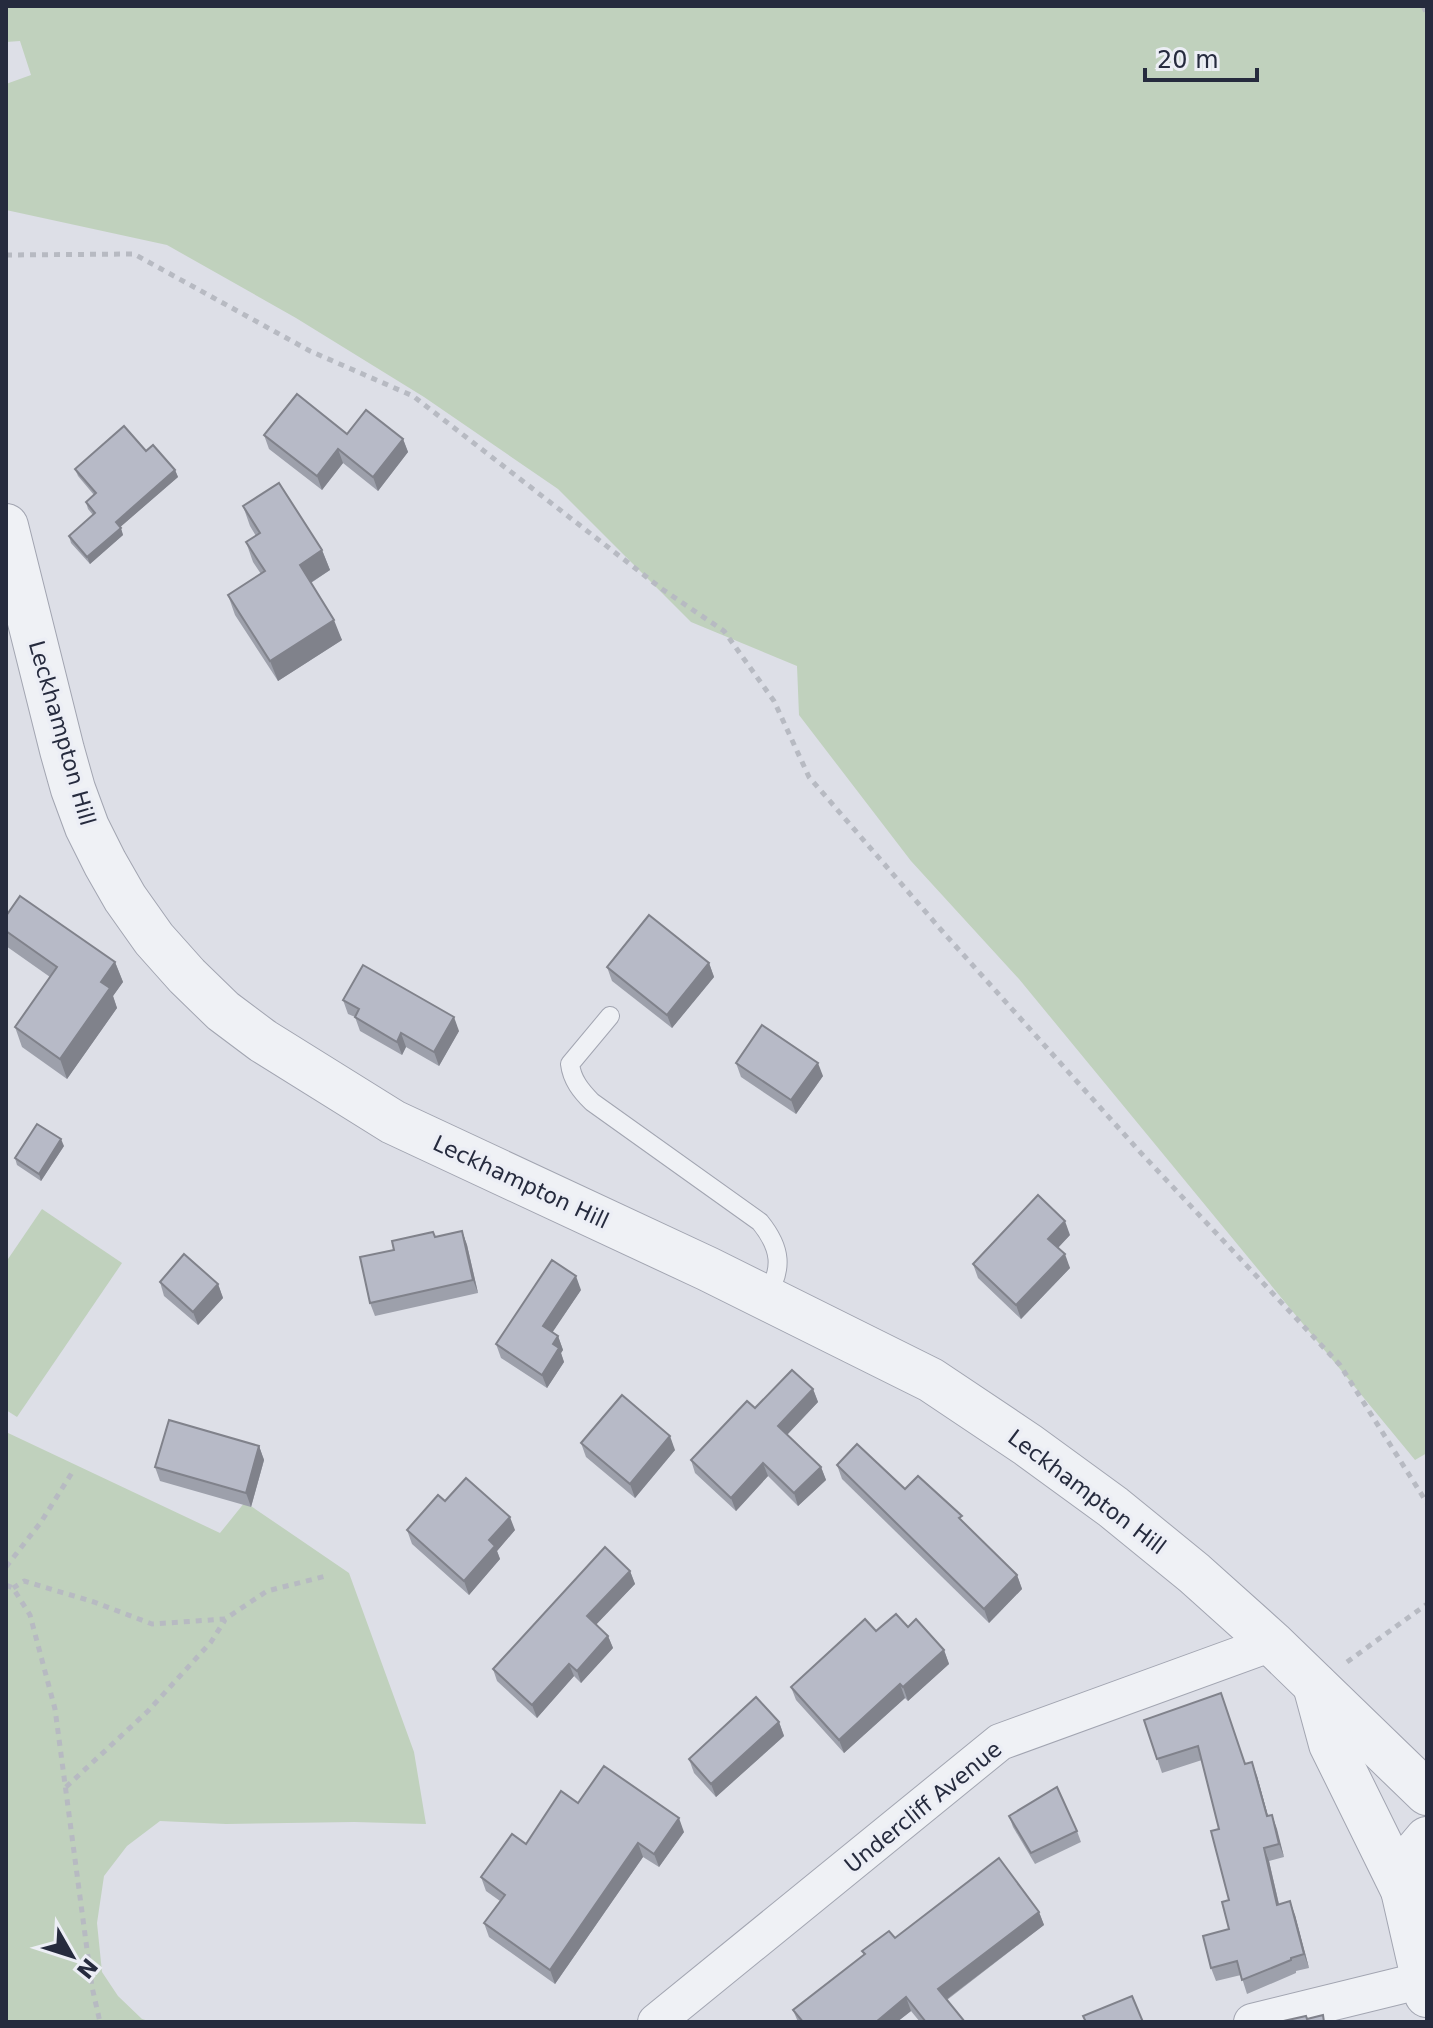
<svg xmlns="http://www.w3.org/2000/svg" width="1433" height="2028" font-family="'DejaVu Sans',sans-serif">
	<style>
		.green { fill: #c0d1bd }
		.lines { fill: none; stroke-linecap: round; stroke-linejoin: round }
		.service-casing { stroke: #a2a5b1; stroke-width: 20 }
		.minor-casing { stroke: #a2a5b1; stroke-width: 38 }
		.tertiary-casing { stroke: #a2a5b1; stroke-width: 46 }
		.path { stroke: #b7bac2; stroke-width: 5; stroke-dasharray: 6 6; stroke-linecap: butt }
		.service { stroke: #eff1f5; stroke-width: 18 }
		.minor { stroke: #eff1f5; stroke-width: 36 }
		.tertiary { stroke: #eff1f5; stroke-width: 44 }
		.wall { fill: #9da0ab }
		.shaded-wall { fill: #80828b }
		.building { fill: #b7bac7; stroke: #80828b; stroke-width: 2 }
		.labels { text-anchor: middle; dominant-baseline: central; stroke-width: 7; stroke-linejoin: round; paint-order: stroke }
		.street-label { font-size: 22px; fill: #262b3e; stroke: #eceef5 }
	</style>
	<rect width="100%" height="100%" fill="#dddfe7"/>
	<!-- green -->
	<g class="green">
		<polygon points="6,6 1427,6 1427,1453 1415,1460 1019,979 911,861 799,715 797,666 691,622 558,489 424,397 296,318 167,245 6,210 6,84 31,75 20,41 6,42"/>
		<polygon points="42,1209 122,1263 17,1417 6,1410 6,1262"/>
		<polygon points="6,1432 220,1533 245,1502 349,1573 414,1752 426,1824 354,1822 226,1824 160,1821 127,1846 104,1876 97,1923 102,1972 118,1996 142,2019 152,2022 6,2022"/>
	</g>
	<g class="lines">
		<defs>
			<path id="service" d="M610 1016 570 1064C572 1080 581 1091 592 1102L760 1222C781 1248 784 1269 765 1298"/>
			<g id="minor">
				<polyline points="656,2022 1000,1742 1272,1643"/>
				<polyline points="1252,2022 1423,1980"/>
			</g>
			<g id="tertiary">
				<polyline points="6,526 62,750 73,789 87,827 105,863 125,898 154,939 187,976 223,1011 263,1041 393,1122 708,1269 931,1380 1028,1445 1113,1507 1194,1573 1272,1643 1427,1793"/>
				<polyline points="1315,1685 1331,1744 1403,1890"/>
				<polyline points="1427,1839 1416,1852 1403,1890 1427,1995"/>
			</g>
		</defs>
		<!-- service casing -->
		<use href="#service" class="service-casing"/>
		<!-- minor casing -->
		<use href="#minor" class="minor-casing"/>
		<!-- tertiary casing -->
		<use href="#tertiary" class="tertiary-casing"/>
		<!-- path -->
		<g class="path">
			<polyline points="1423,6 1427,14"/>
			<polyline points="6,255 134,254 310,351 413,396 662,589 724,631 774,701 809,777 943,932 1141,1153 1340,1365 1427,1503"/>
			<polyline points="6,1567 41,1522 73,1471"/>
			<polyline points="6,1585 13,1588 30,1615 55,1709 92,1987 100,2022"/>
			<polyline points="13,1588 24,1581 94,1602 152,1624 225,1619 267,1591 326,1576"/>
			<polyline points="1347,1662 1427,1604"/>
			<polyline points="66,1787 148,1711 211,1642 225,1620"/>
		</g>
		<!-- service -->
		<use href="#service" class="service"/>
		<!-- minor -->
		<use href="#minor" class="minor"/>
		<!-- tertiary -->
		<use href="#tertiary" class="tertiary"/>
	</g>
	<!-- wall -->
	<g class="wall">
		<polygon points="347,434 403,439 408,452 378,491 343,463 322,490 269,449 264,435"/>
		<polygon points="146,451 175,470 178,477 120,527 123,535 90,564 71,543 69,536 93,515 88,509 86,502 94,495 78,476 75,469"/>
		<polygon points="243,506 322,550 330,570 311,583 342,640 278,681 235,615 228,595 261,574 253,562 246,542 256,536 250,526"/>
		<polygon points="6,916 115,962 123,982 113,996 117,1008 67,1079 22,1047 15,1027 50,977 6,946"/>
		<polygon points="709,963 714,977 672,1028 612,981 607,967"/>
		<polygon points="343,1000 459,1031 439,1066 406,1047 402,1055 360,1031 355,1017 348,1014"/>
		<polygon points="736,1063 823,1076 796,1114 741,1077"/>
		<polygon points="64,1146 41,1181 17,1165 15,1158"/>
		<polygon points="462,1231 467,1245 478,1293 375,1316 370,1303 394,1250 435,1237"/>
		<polygon points="1070,1235 1058,1248 1070,1268 1021,1319 978,1278 973,1264"/>
		<polygon points="160,1282 218,1284 223,1298 198,1325 164,1296"/>
		<polygon points="581,1290 552,1332 558,1336 563,1350 561,1353 564,1362 547,1388 501,1358 496,1344"/>
		<polygon points="813,1389 818,1402 787,1435 821,1467 826,1480 798,1506 768,1476 736,1511 695,1473 691,1460 755,1408"/>
		<polygon points="581,1443 675,1450 635,1498 586,1457"/>
		<polygon points="259,1446 264,1460 251,1507 160,1481 155,1467"/>
		<polygon points="837,1465 905,1489 964,1523 1017,1575 1022,1589 989,1623 842,1479"/>
		<polygon points="445,1501 515,1530 497,1551 500,1559 469,1595 412,1544 407,1530"/>
		<polygon points="630,1571 635,1584 596,1624 608,1636 613,1648 581,1683 574,1676 537,1718 497,1681 493,1669"/>
		<polygon points="908,1627 944,1650 949,1664 908,1701 905,1698 844,1753 796,1700 791,1687 876,1631"/>
		<polygon points="1144,1720 1246,1764 1257,1776 1268,1816 1272,1815 1284,1857 1269,1861 1279,1904 1295,1915 1309,1968 1296,1971 1296,1973 1247,1994 1241,1975 1216,1981 1211,1968 1229,1929 1229,1900 1219,1829 1202,1760 1162,1773"/>
		<polygon points="779,1722 784,1736 716,1797 694,1773 689,1759"/>
		<polygon points="578,1803 684,1832 659,1867 643,1857 555,1984 489,1937 484,1923 500,1901 486,1891 481,1877"/>
		<polygon points="1009,1816 1077,1831 1081,1842 1035,1864 1013,1827"/>
		<polygon points="1039,1912 1044,1925 947,2000 965,2022 920,2022 911,2011 897,2022 798,2022 793,2010 864,1955 862,1951 895,1938"/>
	</g>
	<!-- shaded-wall -->
	<g class="shaded-wall">
		<polygon points="403,439 408,452 378,491 373,477"/>
		<polygon points="338,449 343,463 322,490 317,476"/>
		<polygon points="175,470 178,477 118,529 116,522"/>
		<polygon points="121,528 123,535 90,564 87,557"/>
		<polygon points="322,550 330,570 307,585 300,565"/>
		<polygon points="334,620 342,640 278,681 270,661"/>
		<polygon points="115,962 123,982 113,996 117,1008 67,1079 60,1059 101,982"/>
		<polygon points="709,963 714,977 672,1028 667,1015"/>
		<polygon points="454,1017 459,1031 439,1066 434,1052"/>
		<polygon points="401,1033 406,1047 402,1055 397,1042"/>
		<polygon points="818,1063 823,1076 796,1114 791,1100"/>
		<polygon points="61,1139 64,1146 41,1181 39,1174"/>
		<polygon points="1065,1221 1070,1235 1053,1253 1048,1239"/>
		<polygon points="462,1231 467,1245 478,1293 473,1280"/>
		<polygon points="1065,1254 1070,1268 1021,1319 1016,1305"/>
		<polygon points="576,1276 581,1290 548,1339 543,1326"/>
		<polygon points="218,1284 223,1298 198,1325 193,1312"/>
		<polygon points="558,1336 563,1350 561,1353 564,1362 547,1388 542,1375 553,1344"/>
		<polygon points="813,1389 818,1402 783,1439 778,1426"/>
		<polygon points="670,1436 675,1450 635,1498 630,1484"/>
		<polygon points="259,1446 264,1460 251,1507 246,1493"/>
		<polygon points="763,1463 768,1476 736,1511 731,1498"/>
		<polygon points="821,1467 826,1480 798,1506 794,1493"/>
		<polygon points="510,1517 515,1530 497,1551 500,1559 469,1595 464,1581 489,1540"/>
		<polygon points="630,1571 635,1584 592,1629 587,1616"/>
		<polygon points="1017,1575 1022,1589 989,1623 984,1609"/>
		<polygon points="608,1636 613,1648 581,1683 577,1671"/>
		<polygon points="944,1650 949,1664 908,1701 903,1687"/>
		<polygon points="569,1664 574,1676 537,1718 532,1705"/>
		<polygon points="900,1684 905,1698 844,1753 839,1740"/>
		<polygon points="779,1722 784,1736 716,1797 711,1784"/>
		<polygon points="1252,1762 1257,1776 1272,1830 1267,1816"/>
		<polygon points="1272,1815 1277,1829 1284,1857 1279,1844"/>
		<polygon points="679,1818 684,1832 659,1867 654,1854"/>
		<polygon points="638,1843 643,1857 555,1984 550,1970"/>
		<polygon points="1264,1848 1269,1861 1282,1918 1277,1905"/>
		<polygon points="1290,1901 1295,1915 1309,1968 1304,1954"/>
		<polygon points="1039,1912 1044,1925 943,2002 938,1989"/>
		<polygon points="906,1997 911,2011 897,2022 876,2022"/>
	</g>
	<!-- building -->
	<g class="building">
		<polygon points="297,394 347,434 366,410 403,439 373,477 338,449 317,476 264,435"/>
		<polygon points="124,426 146,451 153,445 175,470 116,522 121,528 87,557 69,536 95,513 86,502 96,493 75,469"/>
		<polygon points="279,483 322,550 300,565 334,620 270,661 228,595 265,571 246,542 260,533 243,506"/>
		<polygon points="20,896 115,962 101,982 110,988 60,1059 15,1027 57,967 6,931 6,916"/>
		<polygon points="649,915 709,963 667,1015 607,967"/>
		<polygon points="363,965 454,1017 434,1052 401,1033 397,1042 355,1017 359,1009 343,1000"/>
		<polygon points="762,1025 818,1063 791,1100 736,1063"/>
		<polygon points="37,1124 61,1139 39,1174 15,1158"/>
		<polygon points="1038,1195 1065,1221 1048,1239 1065,1254 1016,1305 973,1264"/>
		<polygon points="462,1231 473,1280 370,1303 360,1257 394,1250 392,1241 433,1232 435,1237"/>
		<polygon points="184,1254 218,1284 193,1312 160,1282"/>
		<polygon points="552,1260 576,1276 543,1326 558,1336 553,1344 559,1348 542,1375 496,1344"/>
		<polygon points="792,1370 813,1389 778,1426 821,1467 794,1493 763,1463 731,1498 691,1460 747,1401 755,1408"/>
		<polygon points="622,1395 670,1436 630,1484 581,1443"/>
		<polygon points="169,1420 259,1446 246,1493 155,1467"/>
		<polygon points="857,1444 905,1489 918,1476 962,1516 959,1518 1017,1575 984,1609 837,1465"/>
		<polygon points="466,1478 510,1517 489,1540 495,1546 464,1581 407,1530 438,1495 445,1501"/>
		<polygon points="605,1547 630,1571 587,1616 608,1636 577,1671 569,1664 532,1705 493,1669"/>
		<polygon points="896,1614 908,1627 916,1619 944,1650 903,1687 900,1684 839,1740 791,1687 865,1619 876,1631"/>
		<polygon points="1221,1693 1245,1764 1252,1762 1267,1816 1272,1815 1279,1844 1264,1848 1277,1905 1290,1901 1304,1954 1291,1958 1291,1960 1242,1980 1237,1961 1211,1968 1203,1936 1229,1929 1222,1902 1229,1900 1211,1831 1219,1829 1198,1746 1157,1759 1144,1720"/>
		<polygon points="756,1697 779,1722 711,1784 689,1759"/>
		<polygon points="604,1766 679,1818 654,1854 638,1843 550,1970 484,1923 505,1895 481,1877 512,1834 526,1844 561,1791 578,1803"/>
		<polygon points="1057,1787 1077,1831 1031,1853 1009,1816"/>
		<polygon points="999,1858 1039,1912 938,1989 965,2022 926,2022 906,1997 876,2022 803,2022 793,2010 865,1954 862,1951 889,1931 895,1938"/>
		<polygon points="1132,1996 1143,2022 1086,2022 1083,2016"/>
		<polygon points="1323,2015 1324,2022 1279,2022 1306,2016 1307,2019"/>
	</g>
	<g class="labels">
		<!-- street labels -->
		<g class="street-label">
			<text transform="translate(62 733) rotate(74)">Leckhampton Hill</text>
			<text transform="translate(521 1182) rotate(25)">Leckhampton Hill</text>
			<text transform="translate(1087 1492) rotate(37)">Leckhampton Hill</text>
			<text transform="translate(923 1807) rotate(-39)">Undercliff Avenue</text>
		</g>
	</g>
	<!-- border -->
	<rect width="1433" height="2028" fill="none" stroke="#262b3e" stroke-width="16"/>
	<!-- north arrow -->
	<g transform="translate(72 1956) rotate(129)" stroke="#eceef5" stroke-width="6" paint-order="stroke">
	<path d="M0-6L14 30L0 20L-14 30Z" fill="#262b3e"/>
	<text y="-12" font-size="22" font-weight="bold" text-anchor="middle" fill="#262b3e">N</text>
	</g>
	<!-- scale -->
	<path d="M1145 68v12h112v-12" fill="none" stroke="#262b3e" stroke-width="4"/>
	<text x="1157" y="68" font-size="24" fill="#262b3e" stroke="#eceef5" stroke-width="6" paint-order="stroke">20 m</text>
</svg>
